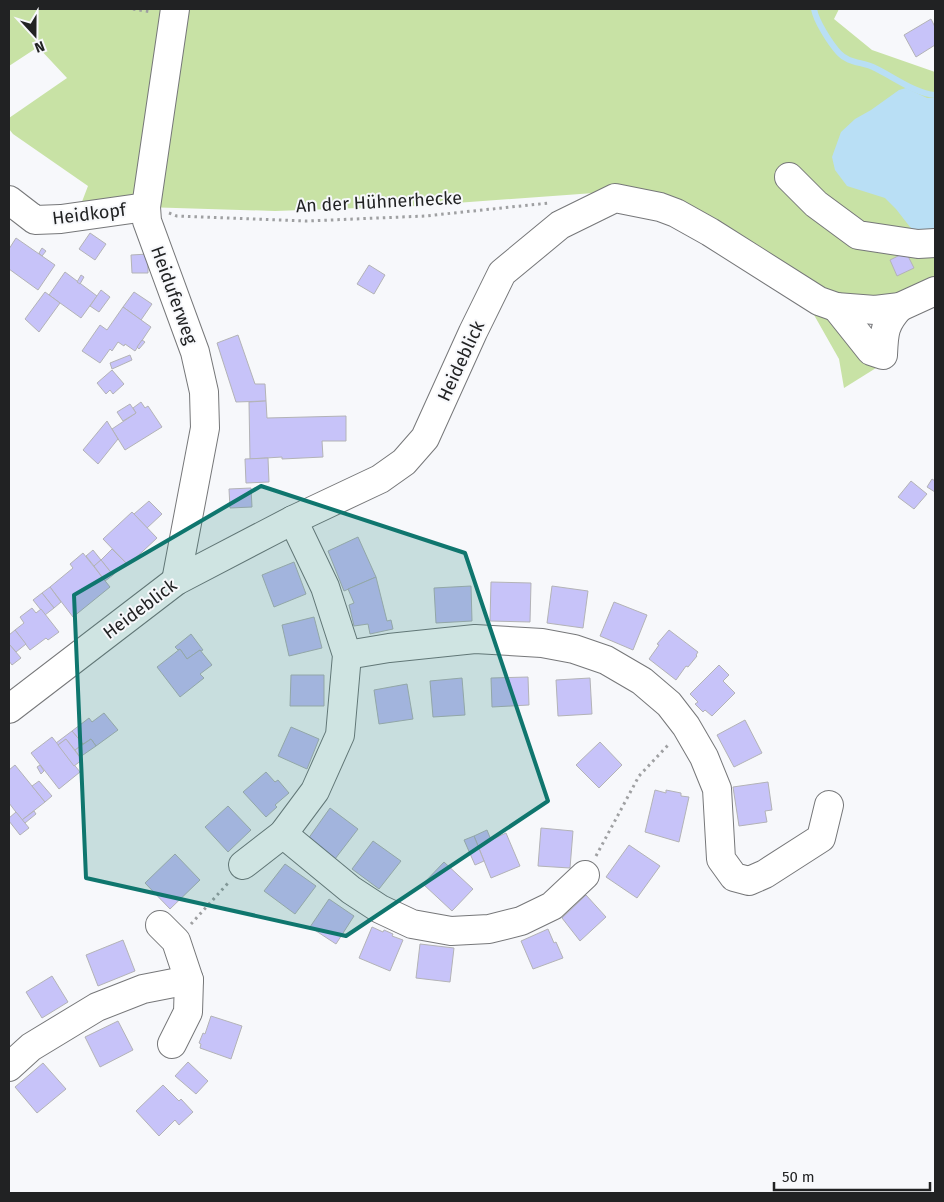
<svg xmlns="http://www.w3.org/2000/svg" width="944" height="1202" font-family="'Fira Sans',sans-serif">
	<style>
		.green { fill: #c8e2a5 }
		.water { fill: #b9dff5 }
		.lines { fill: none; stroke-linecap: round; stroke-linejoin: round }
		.stream { stroke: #b9dff5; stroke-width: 6 }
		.building { fill: #c7c3f9; stroke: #b3b3b6 }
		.minor-casing { stroke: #767779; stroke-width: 30 }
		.path { stroke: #9fa0a2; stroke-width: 3; stroke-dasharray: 2.5 4; stroke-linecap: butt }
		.minor { stroke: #fff; stroke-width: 28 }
		.marked { fill: #0f766e; fill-opacity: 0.2; stroke: #0f766e; stroke-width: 4; stroke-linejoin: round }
		.labels { text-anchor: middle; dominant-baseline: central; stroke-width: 4; stroke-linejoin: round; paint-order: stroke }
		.street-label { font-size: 18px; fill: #212223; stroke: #f7f8fb }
	</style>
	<rect width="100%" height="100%" fill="#f7f8fb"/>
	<!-- green -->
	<g class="green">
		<polygon points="9,9 839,9 834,19 872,50 935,72 935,291 855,308 710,232 615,198 594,193 415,206 275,211 112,206 78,212 88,186 13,134 9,129 9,118 67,78 38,47 9,66"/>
		<polygon points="805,299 838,322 876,368 844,388 839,359"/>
	</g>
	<!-- water -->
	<polygon class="water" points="906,88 927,98 935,98 935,237 922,236 910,227 896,209 885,198 847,186 835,170 832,157 841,132 855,119 871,110 899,90"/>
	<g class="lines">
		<!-- stream -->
		<path class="stream" d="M814 9C816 21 830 43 839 53 848 63 863 62 875 68 892 76 916 94 935 95"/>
	</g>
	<!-- building -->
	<g class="building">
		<polygon points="931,19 935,27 935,45 916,57 904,35"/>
		<polygon points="90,233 106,244 95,260 79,249"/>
		<polygon points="16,238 55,265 38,290 9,269 9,249"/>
		<polygon points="42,248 46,251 42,256 39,253"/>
		<polygon points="906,252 914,268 897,276 890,260"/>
		<polygon points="148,254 148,273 132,273 131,255"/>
		<polygon points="369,265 385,275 374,294 357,284"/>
		<polygon points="65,272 97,296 81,318 49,295"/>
		<polygon points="81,275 84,277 80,284 77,282"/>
		<polygon points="101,290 110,297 99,312 90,306"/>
		<polygon points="45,292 60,303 39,332 25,319"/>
		<polygon points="134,292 152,304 141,320 123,307"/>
		<polygon points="123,307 151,327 135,351 125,344 124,346 118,342 112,351 110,349 100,363 82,351 100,325 107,330"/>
		<polygon points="238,335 255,384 265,384 266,401 236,402 217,343"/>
		<polygon points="142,340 145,342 139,349 137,347"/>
		<polygon points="130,355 132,360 112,369 110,363"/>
		<polygon points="112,370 124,384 113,394 110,390 106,394 97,383"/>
		<polygon points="266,401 267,418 346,416 346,441 322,441 323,457 282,459 282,457 250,459 249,402"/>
		<polygon points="141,402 145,408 148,406 162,427 125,450 112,429 136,413 133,408"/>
		<polygon points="130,404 136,413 123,421 117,412"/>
		<polygon points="107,421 118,439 98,464 83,450"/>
		<polygon points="268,458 269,482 246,483 245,459"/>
		<polygon points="932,479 935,481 935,492 927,487"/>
		<polygon points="911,481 927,494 914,509 898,497"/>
		<polygon points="251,488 252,507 230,508 229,489"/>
		<polygon points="149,501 162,514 147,528 134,514"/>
		<polygon points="132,512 157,538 128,565 103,539"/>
		<polygon points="358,537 376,577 344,591 328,551"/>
		<polygon points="112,549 126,563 113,575 101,560"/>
		<polygon points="93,550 101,560 94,566 86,556"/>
		<polygon points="83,553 110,587 73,617 50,587 73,568 70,564"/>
		<polygon points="101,560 113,575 105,581 94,566"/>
		<polygon points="294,562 306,594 274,607 262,575"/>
		<polygon points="376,577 387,621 391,620 393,629 370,634 368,624 354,626 349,605 354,603 348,589"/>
		<polygon points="491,582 531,583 530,622 490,621"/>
		<polygon points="471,586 472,621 436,623 434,588"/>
		<polygon points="552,586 588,591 583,628 547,623"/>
		<polygon points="50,587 61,602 54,608 42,593"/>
		<polygon points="42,593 54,608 45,615 33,600"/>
		<polygon points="614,602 647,615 633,650 600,636"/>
		<polygon points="32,608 36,613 41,609 59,632 48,640 46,638 30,650 15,630 24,623 20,617"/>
		<polygon points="314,617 322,648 289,656 282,625"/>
		<polygon points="15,630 26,644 16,652 9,644 9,635"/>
		<polygon points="669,630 698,652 696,655 697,656 688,667 686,666 676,680 649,659 659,645 657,644"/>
		<polygon points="191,634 203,650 201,651 200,650 187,659 180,649 178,650 175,647"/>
		<polygon points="9,644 21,658 12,665 9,661"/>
		<polygon points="180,649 187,659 200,650 212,665 200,674 204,678 180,697 157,667"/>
		<polygon points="719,665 729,675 723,681 735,693 712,716 705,710 703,712 695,704 698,702 690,694"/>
		<polygon points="291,675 324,675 324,706 290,706"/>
		<polygon points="528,677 529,705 492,707 491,678"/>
		<polygon points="462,678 465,715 433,717 430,681"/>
		<polygon points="590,678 592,714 558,716 556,680"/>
		<polygon points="407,684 413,719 379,724 374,690"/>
		<polygon points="104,713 118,730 96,746 91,739 83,744 72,731 89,718 92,722"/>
		<polygon points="745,720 762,753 734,767 717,735"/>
		<polygon points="291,727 319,739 307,769 278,756"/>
		<polygon points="72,731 83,744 75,750 66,739 58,745 56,743"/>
		<polygon points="52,737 80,772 59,789 31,753"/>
		<polygon points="66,739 82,760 74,766 58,745"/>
		<polygon points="91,739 96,746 80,757 75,750"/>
		<polygon points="600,742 622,765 599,788 576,765"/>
		<polygon points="15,765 45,802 22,820 9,803 9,770"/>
		<polygon points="40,765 44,771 41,774 37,767"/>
		<polygon points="266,772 275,782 278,780 289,793 275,805 277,807 266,817 243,792"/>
		<polygon points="39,781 52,796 45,802 32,786"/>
		<polygon points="768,782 772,810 765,811 767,822 739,826 733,787"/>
		<polygon points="655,790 666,793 666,790 681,793 681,796 689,797 679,842 645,832"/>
		<polygon points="228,806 251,830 228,852 205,827"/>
		<polygon points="330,808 358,829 335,859 308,839"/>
		<polygon points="34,811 36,814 25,823 22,820"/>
		<polygon points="16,812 29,828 20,835 9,821 9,818"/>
		<polygon points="541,828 573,831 570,868 538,866"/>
		<polygon points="487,830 491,840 506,833 520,866 491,878 474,836"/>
		<polygon points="474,836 484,861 475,865 464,840"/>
		<polygon points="373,841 401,861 379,889 352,869"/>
		<polygon points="629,845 660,866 637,898 606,877"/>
		<polygon points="175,854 200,880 170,909 145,883"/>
		<polygon points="444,862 473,889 452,911 423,884"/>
		<polygon points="285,864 316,886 295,914 264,891"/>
		<polygon points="586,895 606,917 580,941 562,918"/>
		<polygon points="329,899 354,916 336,944 310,927"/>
		<polygon points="372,927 383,932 384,930 393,934 392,936 403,940 390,971 359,958"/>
		<polygon points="548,929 554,943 556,942 563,958 533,969 521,941"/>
		<polygon points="123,940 135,971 98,986 86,955"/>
		<polygon points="420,944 454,948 450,982 416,978"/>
		<polygon points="52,976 68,1002 42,1018 26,992"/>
		<polygon points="211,1016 242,1026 231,1059 200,1048 201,1044 199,1043 203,1033 205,1034"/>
		<polygon points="118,1021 133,1050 100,1067 85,1037"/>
		<polygon points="188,1062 208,1081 196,1094 175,1076"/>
		<polygon points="43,1063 66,1089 37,1113 15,1087"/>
		<polygon points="163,1085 179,1101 181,1099 193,1112 179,1125 175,1120 159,1136 136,1111"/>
	</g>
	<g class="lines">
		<defs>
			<g id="minor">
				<polyline points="175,9 146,207 147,221 195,352 204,392 205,428 176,581"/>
				<polyline points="789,177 816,204 858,235 918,244 935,243"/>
				<polyline points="9,200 35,220 61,219 146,207"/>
				<path d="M836 307 871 351 883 355C884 333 884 324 900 307"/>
				<polyline points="347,655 389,648 475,639 542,643 574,649 606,660 642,681 669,704 686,726 704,757 717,789 721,859 734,877 749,881 765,874 821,838 829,805"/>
				<polyline points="9,709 176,581 293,520 380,479 404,462 425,438 473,332 502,273 560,225 615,198 660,207 676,213 710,232 819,301 836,307 875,310 900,307 935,291"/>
				<polyline points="283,834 351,890 380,909 412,924 451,931 489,929 521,921 552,906 585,875"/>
				<polyline points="243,865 283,834 315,791 340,735 347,655 325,587 293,520"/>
				<polyline points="160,925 176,941 189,980 188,1012 172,1044"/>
				<polyline points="9,1067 31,1047 97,1007 143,989 189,980"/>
			</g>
		</defs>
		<!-- minor casing -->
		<use href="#minor" class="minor-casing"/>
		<!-- path -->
		<g class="path">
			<polyline points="133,9 151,12"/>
			<polyline points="169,213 177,216 307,221 425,216 549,203"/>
			<polyline points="596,856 639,776 670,743"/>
			<polyline points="191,924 229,882"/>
		</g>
		<!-- minor -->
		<use href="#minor" class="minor"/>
	</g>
	<!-- marked area -->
	<path class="marked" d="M261 486 465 553 548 801 346 936 86 878 74 595Z"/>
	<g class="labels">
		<!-- street labels -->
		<g class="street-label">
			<text transform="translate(379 202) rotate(-3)">An der Hühnerhecke</text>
			<text transform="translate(89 214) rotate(-7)">Heidkopf</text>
			<text transform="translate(174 295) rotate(70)">Heiduferweg</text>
			<text transform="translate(461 361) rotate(-65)">Heideblick</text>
			<text transform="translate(140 609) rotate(-37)">Heideblick</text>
		</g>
	</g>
	<!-- border -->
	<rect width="944" height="1202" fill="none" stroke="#212223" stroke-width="20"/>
	<!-- north arrow -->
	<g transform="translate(35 35) rotate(159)" stroke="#f7f8fb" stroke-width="4" paint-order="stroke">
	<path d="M0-4L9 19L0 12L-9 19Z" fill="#212223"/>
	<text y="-8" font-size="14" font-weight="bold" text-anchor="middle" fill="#212223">N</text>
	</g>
	<!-- scale -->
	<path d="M774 1182v8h156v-8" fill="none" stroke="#212223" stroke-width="2.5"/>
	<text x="782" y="1182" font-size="15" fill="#212223" stroke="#f7f8fb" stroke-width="4" paint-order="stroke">50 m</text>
</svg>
